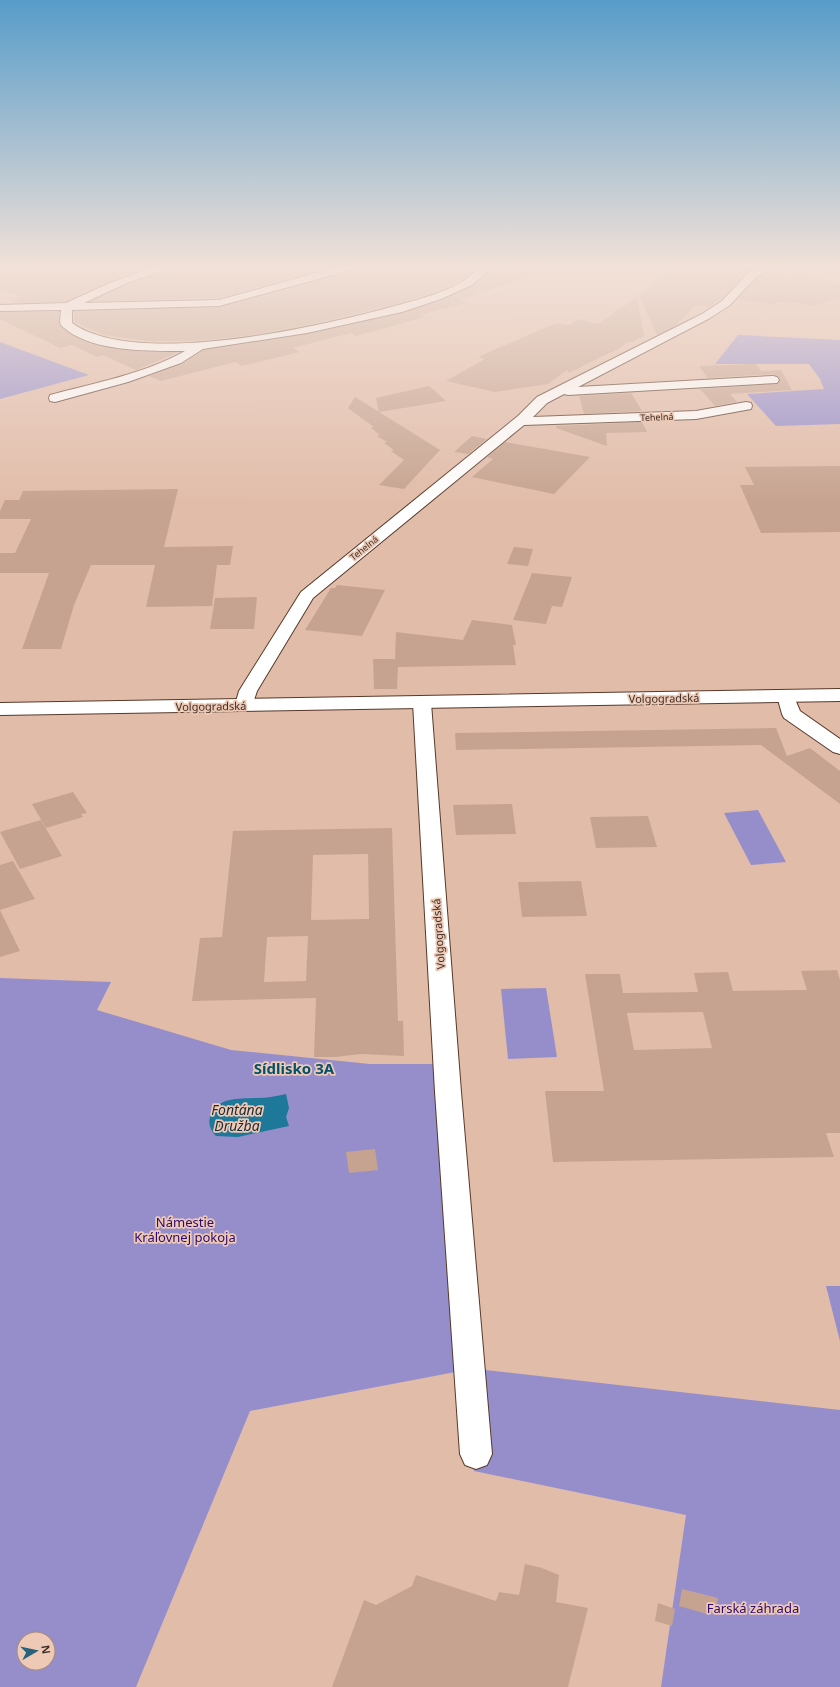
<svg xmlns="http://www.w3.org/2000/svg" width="840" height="1687" font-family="'Noto Sans',sans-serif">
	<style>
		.green { fill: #958ecb; fill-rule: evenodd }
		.water { fill: #1d789a }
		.building { fill: #c6a390; fill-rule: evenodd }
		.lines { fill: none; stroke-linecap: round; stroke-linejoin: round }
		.minor-casing { stroke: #573929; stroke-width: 2 }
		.tertiary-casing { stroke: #573929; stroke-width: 2 }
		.minor { fill: #fff; fill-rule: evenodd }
		.tertiary { fill: #fff; fill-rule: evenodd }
		.labels { text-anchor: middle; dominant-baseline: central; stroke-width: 3.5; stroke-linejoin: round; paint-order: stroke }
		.far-street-label { font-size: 9px; fill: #3d2f27; stroke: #eec9b5 }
		.street-label { font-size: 11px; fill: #3d2f27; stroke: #eec9b5 }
		.near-park-label { font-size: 13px; fill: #2d086d; stroke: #eec9b5 }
		.near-water-label { font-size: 14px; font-style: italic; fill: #192c35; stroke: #eec9b5 }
		.district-label { font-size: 15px; font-weight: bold; fill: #01516c; stroke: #eec9b5 }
	</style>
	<rect width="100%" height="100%" fill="#e1bca9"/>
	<!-- green -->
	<g class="green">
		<polygon points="738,335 840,340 840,424 776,426 747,394 824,389 820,379 809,364 715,364"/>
		<polygon points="0,342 89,375 0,399"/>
		<polygon points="758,810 786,862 751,865 724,813"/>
		<path d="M0 978 111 982 97 1010 231 1050 370 1064H442L467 1368 840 1410V1687H661L686 1515 474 1471 466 1370 250 1411 136 1687H0ZM24 1639H48V1663H24Z"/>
		<polygon points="546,988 557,1057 508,1059 501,989"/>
		<polygon points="826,1286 840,1286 840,1341"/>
	</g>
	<!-- water -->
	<path class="water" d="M286 1094 289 1108 286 1117 289 1126 238 1137 216 1136C211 1131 208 1124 210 1117 216 1096 241 1099 258 1098 267 1098 277 1096 286 1094Z"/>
	<!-- building -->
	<g class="building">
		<polygon points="31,268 145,268 109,282 66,302 12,303 17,302 12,300 23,297 0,290 0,279"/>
		<polygon points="168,268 328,268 219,298 91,301 130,283 166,271"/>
		<polygon points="353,268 457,268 471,273 464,279 446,288 391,306 298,327 245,336 194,341 145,341 104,335 74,322 74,311 219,307 351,271"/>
		<polygon points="501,268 543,268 544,271 460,300 466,303 419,315 425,317 356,336 351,333 293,348 300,352 242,366 235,362 161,381 149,376 182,364 204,350 307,334 402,313 442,300 473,286 489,272"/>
		<polygon points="673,268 746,268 751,270 747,272 724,296 714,304 710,307 696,305 674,327 657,335 639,295"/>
		<polygon points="765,273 790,280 797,275 840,284 840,298 813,306 791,302 788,304 778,302 772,305 738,299 757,278"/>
		<polygon points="637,297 644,336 632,342 629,342 611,353 609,353 569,373 567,370 548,384 495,392 446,381 485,359 478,357 556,323 569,325 578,319 598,324"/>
		<polygon points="0,312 59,312 59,322 61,328 79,339 93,344 124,350 179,352 136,370 103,355 97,357 72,345 60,348 0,319"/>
		<polygon points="756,364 761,371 781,370 792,390 730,394 737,402 715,406 700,389 778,384 780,379 777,376 773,374 708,378 699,366"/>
		<polygon points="429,386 446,401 379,412 440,450 404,489 379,485 404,460 391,451 394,450 384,443 387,442 377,436 380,435 371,428 374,427 348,408 355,397 379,412 376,398"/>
		<polygon points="631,393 642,411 584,414 579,396"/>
		<polygon points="642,422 647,432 606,433 607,446 556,428 556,426"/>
		<polygon points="472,436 487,439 468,454 454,452"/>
		<polygon points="505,442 590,457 554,494 472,477 493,459 487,457"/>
		<polygon points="840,466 840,532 761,533 740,485 754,485 745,467"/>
		<polygon points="178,489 164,547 233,546 230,565 217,565 212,606 146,607 155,565 91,565 74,605 61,649 22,649 49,573 0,573 0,553 15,553 31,519 0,519 0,511 5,500 19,500 23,491"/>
		<polygon points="514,547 533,549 528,566 507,564"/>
		<polygon points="532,573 572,577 562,607 552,606 546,624 513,620"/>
		<polygon points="337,585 385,590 362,636 305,630 331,588 335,588"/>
		<polygon points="257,597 254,629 210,629 215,598"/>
		<polygon points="472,620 512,625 516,645 513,645 516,665 398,667 397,689 374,689 373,659 395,659 396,632 463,640"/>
		<polygon points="776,728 787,756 810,748 840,771 840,804 761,745 456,750 455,733"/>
		<polygon points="73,792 87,813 81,814 83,817 46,828 32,804"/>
		<polygon points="512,804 516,834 456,835 453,805"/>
		<polygon points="648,816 657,847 596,848 590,817"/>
		<polygon points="41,820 62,856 20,869 0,832"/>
		<path d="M392 828 398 1021H403L404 1056 361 1054 335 1057H314L316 998 192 1001 200 938 222 937 233 831ZM368 854 369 919 311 920 313 855ZM308 936 306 981 264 982 267 937Z"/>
		<polygon points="13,861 35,899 0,910 20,951 0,957 0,865"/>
		<polygon points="581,881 587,916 522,917 518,882"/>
		<path d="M837 970 840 980V1133H826L834 1157 553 1162 545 1091H604L585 974H620L623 993 698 992 694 973 728 972 733 991 807 990 801 971ZM703 1012 712 1048 634 1050 627 1013Z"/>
		<polygon points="375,1149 378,1170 349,1173 346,1152"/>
		<polygon points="525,1564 542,1568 559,1575 556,1602 588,1608 568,1687 332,1687 364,1600 376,1605 412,1586 416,1575 496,1601 499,1592 519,1595"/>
		<polygon points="682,1589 718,1598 715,1614 707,1614 679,1606"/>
		<polygon points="658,1603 675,1609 672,1626 655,1621"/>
	</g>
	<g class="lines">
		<defs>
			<g id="minor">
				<path d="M150 268H167L166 270 129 282 84 303 219 300 334 268H352L351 270 219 306 72 310V323C140 372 349 321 426 297 439 293 454 287 465 280 470 277 474 271 479 269 482 267 488 268 491 268L472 285 441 299 402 312 307 333 203 349 181 363 128 382 55 402 50 401 49 398 50 395C95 383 144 374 185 351 150 351 97 352 68 331 66 329 62 327 61 325 59 322 61 314 61 310L0 311V305L66 303 110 283Z"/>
				<polygon points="758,268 772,268 756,277 730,305 710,318 578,387 773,376 777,377 779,380 777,383 568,395 564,394 547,403 533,417 696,411 746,402 751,403 752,406 751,409 696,419 524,425 313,598 257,691 251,709 244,711 237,709 235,705 239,691 301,592 518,416 537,397 702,314 722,301 748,273"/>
				<polygon points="786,691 792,692 800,711 840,739 840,754 833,752 784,718 782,714 777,696 780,692"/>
				<polygon points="422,697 429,699 431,703 461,1092 492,1454 487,1465 476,1469 465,1465 460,1454 435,1092 413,703 415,699"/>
			</g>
			<polygon id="tertiary" points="840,689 840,701 0,715 0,703"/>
		</defs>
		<!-- minor casing -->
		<use href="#minor" class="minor-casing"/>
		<!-- tertiary casing -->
		<use href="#tertiary" class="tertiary-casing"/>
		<!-- minor -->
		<use href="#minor" class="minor"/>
		<!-- tertiary -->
		<use href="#tertiary" class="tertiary"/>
	</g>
	<!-- sky -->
	<linearGradient id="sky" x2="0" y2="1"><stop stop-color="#579cc9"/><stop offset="0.53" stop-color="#f2e1d8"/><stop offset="1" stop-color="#f2e1d8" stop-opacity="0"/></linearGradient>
	<rect width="840" height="504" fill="url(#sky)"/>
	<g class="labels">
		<!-- far-street labels -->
		<g class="far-street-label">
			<text transform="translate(657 417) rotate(-2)">Tehelná</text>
			<text transform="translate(364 548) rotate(-39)">Tehelná</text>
		</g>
		<!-- street labels -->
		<g class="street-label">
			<text transform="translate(664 698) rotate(-1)">Volgogradská</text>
			<text transform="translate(211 706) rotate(-1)">Volgogradská</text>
			<text transform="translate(438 934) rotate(-94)">Volgogradská</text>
		</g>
		<!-- near-park labels -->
		<g class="near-park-label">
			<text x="185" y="1222">Námestie<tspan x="185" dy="15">Kráľovnej pokoja</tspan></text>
			<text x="753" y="1608">Farská záhrada</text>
		</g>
		<!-- near-water labels -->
		<g class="near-water-label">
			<text x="237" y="1109">Fontána<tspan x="237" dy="16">Družba</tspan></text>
		</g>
		<!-- district labels -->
		<g class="district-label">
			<text x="294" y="1068">Sídlisko 3A</text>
		</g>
	</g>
	<!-- north arrow -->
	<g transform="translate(36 1651) rotate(81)"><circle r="19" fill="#eec9b5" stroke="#a78b7c"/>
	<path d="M0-3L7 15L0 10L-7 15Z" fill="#28627b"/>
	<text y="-6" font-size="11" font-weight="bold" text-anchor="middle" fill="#3d2f27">N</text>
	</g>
</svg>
